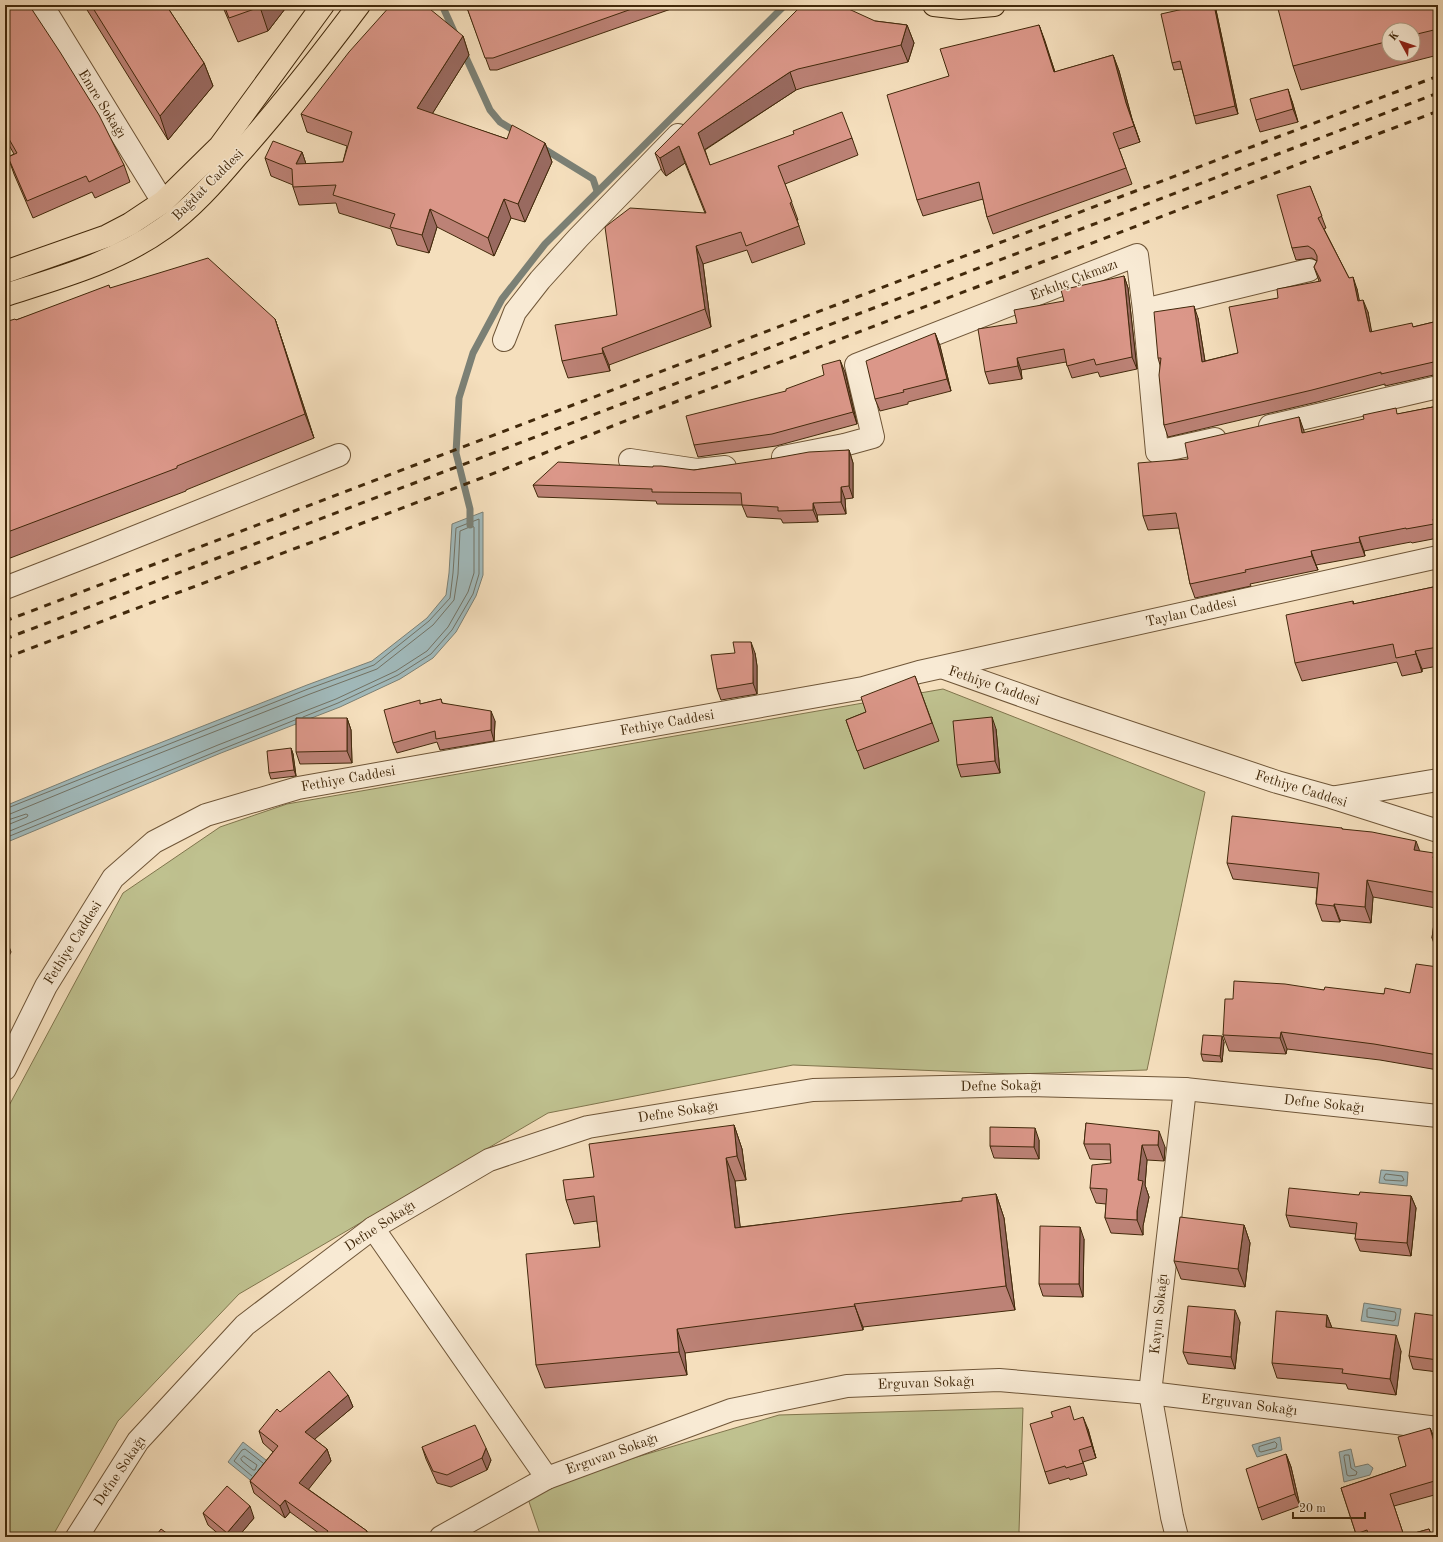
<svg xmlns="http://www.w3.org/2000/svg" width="1443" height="1542" font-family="'Old Standard TT',serif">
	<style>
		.green { fill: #bfc18f; stroke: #80754d }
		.water { fill: #a1babc; stroke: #7b8075 }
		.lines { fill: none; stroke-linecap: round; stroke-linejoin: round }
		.shore { stroke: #727264; stroke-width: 1 }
		.stream { stroke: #7b8075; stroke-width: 7 }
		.minor-casing { stroke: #6f5638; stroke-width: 24 }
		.major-casing { stroke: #42290b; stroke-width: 24 }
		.minor { stroke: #f8ead4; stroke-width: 22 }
		.major { stroke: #f5dfbd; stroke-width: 22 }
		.rail { stroke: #42290b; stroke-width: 3; stroke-dasharray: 7 7; stroke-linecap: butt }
		.wall { fill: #bc8276; stroke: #42290b; fill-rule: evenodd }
		.shaded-wall { fill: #996a60; stroke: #42290b }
		.building { fill: #db9789; stroke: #42290b }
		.labels { text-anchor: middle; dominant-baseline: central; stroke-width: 3; stroke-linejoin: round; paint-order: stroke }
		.street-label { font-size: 14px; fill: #42290b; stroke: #f8ead4 }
	</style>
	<rect width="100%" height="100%" fill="#f5dfbd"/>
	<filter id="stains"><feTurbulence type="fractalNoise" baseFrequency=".005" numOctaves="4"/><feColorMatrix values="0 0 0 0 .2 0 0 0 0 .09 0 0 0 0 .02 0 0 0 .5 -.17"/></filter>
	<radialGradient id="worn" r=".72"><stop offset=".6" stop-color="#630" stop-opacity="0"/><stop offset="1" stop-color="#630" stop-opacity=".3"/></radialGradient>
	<!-- green -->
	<g class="green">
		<polygon points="943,689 1205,792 1147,1070 1015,1074 793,1065 548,1113 239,1294 118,1421 52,1537 5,1537 5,1113 123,893 220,827 287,804"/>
		<polygon points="1023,1408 1019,1531 1020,1537 541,1537 525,1490 779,1415"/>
	</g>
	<!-- water -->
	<g class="water">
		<polygon points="483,512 483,575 476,596 456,632 433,658 400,679 340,707 221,753 5,843 5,806 109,763 307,685 372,661 427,618 446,595 449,573 452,524"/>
		<polygon points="1381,1170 1408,1172 1407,1186 1379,1183"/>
		<polygon points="1364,1303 1401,1309 1398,1326 1361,1321"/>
		<polygon points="1280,1437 1282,1450 1257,1457 1252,1445"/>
		<polygon points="243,1442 271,1464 255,1484 228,1462"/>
		<polygon points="1351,1449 1355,1467 1368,1464 1373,1468 1370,1475 1344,1482 1339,1452"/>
	</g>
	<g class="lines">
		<!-- shore -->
		<g class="shore">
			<polyline points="5,809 308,689 374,665 429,621 450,598 453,573 456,528 479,519 479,574 473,594 452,630 431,654 398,675 338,703 303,717"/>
			<polyline points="5,814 10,814 112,772 310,694 377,669 433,625 454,600 458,574 460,531 472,526 474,527 474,573 468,592 448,627 427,651 396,671 336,699 218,745 5,833"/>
			<polyline points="5,820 11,819 26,814 28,815 27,817 5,826"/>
			<polyline points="5,838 220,750 295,720"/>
			<polygon points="1386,1174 1402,1176 1404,1180 1402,1181 1385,1180 1384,1178"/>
			<polygon points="1369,1308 1395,1312 1396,1314 1395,1320 1393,1321 1367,1317 1367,1310"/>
			<polygon points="1275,1442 1277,1444 1276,1448 1261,1452 1259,1451 1259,1447"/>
			<polygon points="1345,1455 1349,1455 1351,1468 1357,1472 1356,1475 1349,1476 1347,1475 1344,1457"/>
			<polygon points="244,1456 257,1465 255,1470 253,1470 242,1461 241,1459"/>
			<polyline points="252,1476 234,1461 242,1450 245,1449 263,1463"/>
		</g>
		<!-- stream -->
		<g class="stream">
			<polyline points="442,5 456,36"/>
			<polyline points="463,51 490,110 500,122 518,133"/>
			<polyline points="541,147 593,179 597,191"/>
			<polyline points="470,525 470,509 456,453 459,398 473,353 502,299 545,244 785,5"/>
		</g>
		<defs>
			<g id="minor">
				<polyline points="42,5 163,202"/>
				<polyline points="1144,310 1309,270"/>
				<polyline points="504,340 515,312 540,280 578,238 678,135"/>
				<polyline points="1270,426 1438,387"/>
				<polyline points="783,457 844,445 873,437 856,365 1137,255 1144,310 1157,452 1215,439"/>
				<polyline points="630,460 697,470 725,467"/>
				<polyline points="5,588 95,553 339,455"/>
				<polyline points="944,668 1057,708 1277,782 1331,797 1438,831"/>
				<polyline points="1336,797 1438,780"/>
				<polyline points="5,1069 46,986 113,878 154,842 206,815 298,788 863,688 919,672 1438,557"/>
				<polyline points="373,1228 547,1478"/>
				<polyline points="77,1537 138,1441 245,1325 373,1228 489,1160 588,1127 813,1090 1029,1085 1185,1089 1438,1116"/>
				<polyline points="441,1537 547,1478 731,1410 847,1386 999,1380 1150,1393 1438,1428"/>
				<polyline points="1177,1537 1172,1517 1150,1393 1185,1089"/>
			</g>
			<g id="major">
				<polyline points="934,5 960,8 994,5"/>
				<polyline points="5,272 107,236 130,224 163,202 220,146 323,5"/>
				<path d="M5 295C59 278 117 262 164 228 191 209 215 182 237 156 280 108 320 57 359 5"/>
			</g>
		</defs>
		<!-- minor casing -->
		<use href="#minor" class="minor-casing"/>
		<!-- major casing -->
		<use href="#major" class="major-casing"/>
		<!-- minor -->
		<use href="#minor" class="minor"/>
		<!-- major -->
		<use href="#major" class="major"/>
		<!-- rail -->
		<g class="rail">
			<polyline points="5,621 1438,76"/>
			<polyline points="5,639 1438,93"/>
			<polyline points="5,658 487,476 615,425 1438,111"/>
		</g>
	</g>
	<!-- wall -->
	<g class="wall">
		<polygon points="5,5 124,165 130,182 95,198 92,192 33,218 14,174 8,157 14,154 5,138"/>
		<polygon points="84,5 166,5 204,63 213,86 168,140"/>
		<polygon points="222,5 288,5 268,31 238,42"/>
		<polygon points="466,5 670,5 671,9 497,70 490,70"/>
		<path d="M1438 5V55L1301 90 1293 66ZM1389 30H1413V54H1389Z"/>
		<polygon points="1216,10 1238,114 1196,124 1194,116 1182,69 1174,70 1172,63"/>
		<polygon points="875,21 907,25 914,43 908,62 805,87 796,90 705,150 710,165 852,138 858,155 785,184 798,220 797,220 805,244 752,263 747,250 703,264 711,327 609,365 610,371 568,378 562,361 617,315 705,213 685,163 666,176 662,171 655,153"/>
		<polygon points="1039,25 1055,72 1113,55 1119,71 1132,119 1140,142 1119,149 1132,184 993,234 987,217 983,199 923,216 917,200 949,76"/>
		<polygon points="463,36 469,55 432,114 507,139 545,143 552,162 525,222 511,218 494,256 437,227 429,253 397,245 391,229 339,213 336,203 299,205 293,187 293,185 271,176 265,158 302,152 306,164 343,162 347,146 307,132 301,114"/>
		<polygon points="1292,101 1298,122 1260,132 1256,120"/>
		<polygon points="1310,186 1326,228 1324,229 1349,278 1357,289 1359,301 1368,312 1371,332 1413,327 1438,321 1438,374 1385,386 1385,384 1317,402 1168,437 1164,425 1160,365 1158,358 1198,318 1205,361 1238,353 1278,298 1319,281 1314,267 1317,261 1312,258 1296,260 1292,248"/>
		<polygon points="1124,276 1128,288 1137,369 1100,377 1098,372 1072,378 1066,362 1021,370 1022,379 989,384 985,372 1064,301"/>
		<polygon points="110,288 275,319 283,343 314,438 186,490 186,491 5,560 5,322 16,320"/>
		<polygon points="935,333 940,346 951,391 908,402 908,404 880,411 875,399"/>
		<polygon points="845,372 857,424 776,446 698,457 694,445 786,391"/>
		<polygon points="1438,406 1438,538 1412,543 1411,542 1364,551 1365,556 1316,565 1318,570 1250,584 1251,586 1195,598 1190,584 1179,528 1148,530 1143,516 1188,459 1299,417 1304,433"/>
		<polygon points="849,450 853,463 853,498 845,499 846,514 817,515 818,522 783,523 781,519 747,517 742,505 657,504 656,501 538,497 533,485 694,470"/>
		<polygon points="1438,586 1438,666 1422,669 1422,672 1402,676 1397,662 1302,681 1295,663 1353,601 1354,604"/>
		<polygon points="755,653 757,666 757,694 721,700 717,689"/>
		<polygon points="915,676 939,741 864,769 846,720 866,712"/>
		<polygon points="441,699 442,703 495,721 494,741 440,750 437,742 397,753 393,743 421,704"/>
		<polygon points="347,718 351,730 352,763 300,764 296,752"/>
		<polygon points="996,729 1000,773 961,777 957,765"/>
		<polygon points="291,748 293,754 296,776 271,779 269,773"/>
		<polygon points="1342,828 1342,829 1419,851 1435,858 1438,858 1438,954 1432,938 1436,908 1373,897 1371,923 1340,920 1340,922 1322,921 1316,904 1317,888 1233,879 1227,863"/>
		<polygon points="1438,967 1438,1070 1380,1060 1287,1049 1286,1054 1229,1051 1223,1035 1233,999 1324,990 1384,994 1410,993"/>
		<polygon points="1224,1042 1222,1062 1203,1061 1201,1054"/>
		<polygon points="1086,1123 1165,1147 1164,1161 1147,1160 1145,1185 1149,1197 1143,1226 1143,1235 1111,1233 1105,1218 1106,1204 1096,1203 1090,1188 1111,1163 1111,1160 1090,1159 1084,1144"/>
		<polygon points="734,1125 742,1149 746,1180 735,1181 740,1227 962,1201 996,1194 1004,1218 1015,1310 863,1327 863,1330 685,1353 687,1375 545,1388 536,1365 600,1247 597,1221 574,1224 566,1200 594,1177"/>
		<polygon points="1039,1140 1039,1159 994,1158 990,1146"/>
		<polygon points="1359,1195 1411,1196 1416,1208 1411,1256 1360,1251 1355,1239 1356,1234 1290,1227 1286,1215"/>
		<polygon points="1244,1225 1250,1243 1245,1287 1181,1279 1174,1261"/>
		<polygon points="1084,1239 1083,1297 1043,1296 1039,1284"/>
		<polygon points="1327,1315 1332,1328 1401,1351 1396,1395 1348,1389 1346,1384 1277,1378 1272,1363"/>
		<polygon points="1438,1316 1438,1372 1413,1369 1409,1356"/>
		<polygon points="1240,1322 1235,1369 1188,1364 1183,1352"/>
		<polygon points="348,1395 353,1407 314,1439 327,1449 331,1461 308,1489 367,1531 324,1537 290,1512 285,1518 254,1493 250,1481 273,1452 263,1443 259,1431 280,1412"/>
		<polygon points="1075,1420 1088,1429 1096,1458 1083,1462 1087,1475 1070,1480 1069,1478 1049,1484 1045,1472"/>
		<polygon points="1430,1428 1435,1440 1438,1452 1438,1494 1394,1506 1404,1536 1429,1529 1432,1537 1357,1537 1341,1488 1406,1466"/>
		<polygon points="422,1447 491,1460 487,1470 451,1487 437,1483 426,1459"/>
		<polygon points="1286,1454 1291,1467 1300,1506 1262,1520 1258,1508"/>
		<polygon points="203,1513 254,1518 238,1537 222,1537 208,1525"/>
	</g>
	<!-- shaded-wall -->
	<g class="shaded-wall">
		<polygon points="262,5 288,5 268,31 260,7"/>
		<polygon points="1214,5 1216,10 1238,114 1235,106"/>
		<polygon points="907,25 914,43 908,62 901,45"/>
		<polygon points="1039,25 1045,41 1060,88 1054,72"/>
		<polygon points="463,36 469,55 424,127 417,108"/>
		<polygon points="1113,55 1119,71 1132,119 1140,142 1126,103"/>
		<polygon points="204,63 213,86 168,140 160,116"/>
		<polygon points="790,72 796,90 704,150 698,133"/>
		<polygon points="1288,89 1292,101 1298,122 1293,109"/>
		<polygon points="545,143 552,162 525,222 518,204"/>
		<polygon points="679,146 685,163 666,176 660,158"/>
		<polygon points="302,152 308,170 296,164"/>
		<polygon points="504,199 511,218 494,256 488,238"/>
		<polygon points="430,209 437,227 429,253 422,235"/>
		<polygon points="696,246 703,264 711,327 705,309"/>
		<polygon points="1124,276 1128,288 1137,369 1132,357"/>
		<polygon points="1353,277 1357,289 1362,313 1358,301"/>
		<polygon points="1363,300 1368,312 1374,344 1370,332"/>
		<polygon points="1194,306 1198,318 1207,374 1202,362"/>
		<polygon points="275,319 283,343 314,438 305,414"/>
		<polygon points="935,333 940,346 951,391 947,379"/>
		<polygon points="602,348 609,365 610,371 603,353"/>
		<polygon points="1017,358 1021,370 1022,379 1018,366"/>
		<polygon points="840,360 845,372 857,424 853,412"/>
		<polygon points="1299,417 1304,431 1307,447 1302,433"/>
		<polygon points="849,450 853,463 853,498 849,486"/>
		<polygon points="841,487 845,499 846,514 841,502"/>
		<polygon points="813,503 817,515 818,522 813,510"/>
		<polygon points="1433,519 1438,533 1438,536 1434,524"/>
		<polygon points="1359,537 1364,551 1365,556 1360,542"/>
		<polygon points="1311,551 1316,565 1318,570 1312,556"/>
		<polygon points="751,642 755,653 757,666 757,694 753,683"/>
		<polygon points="1415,651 1422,669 1422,672"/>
		<polygon points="491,711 495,721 494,741 491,730"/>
		<polygon points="992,717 996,729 1000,773 995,761"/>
		<polygon points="347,718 351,730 352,763 347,751"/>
		<polygon points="291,748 293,754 296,776 294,770"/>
		<polygon points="1416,841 1422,857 1414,850"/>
		<polygon points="1367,880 1373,897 1371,923 1365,907"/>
		<polygon points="1334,904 1340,920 1340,922 1334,906"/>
		<polygon points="5,935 11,952 5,964"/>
		<polygon points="1281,1032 1287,1049 1286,1054 1280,1038"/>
		<polygon points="1222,1036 1224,1042 1222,1062 1220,1056"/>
		<polygon points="734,1125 742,1149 746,1180 737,1156"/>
		<polygon points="1035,1128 1039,1140 1039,1159 1034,1147"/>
		<polygon points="1159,1131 1165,1147 1164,1161 1158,1145"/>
		<polygon points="1142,1145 1147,1160 1145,1185 1149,1197 1143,1226 1143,1235 1137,1220 1138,1180"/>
		<polygon points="726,1158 735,1181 743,1251 735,1228"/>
		<polygon points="996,1194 1004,1218 1015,1310 1006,1286"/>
		<polygon points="1411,1196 1416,1208 1411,1256 1407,1243"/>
		<polygon points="1244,1225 1250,1243 1245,1287 1238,1269"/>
		<polygon points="1080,1227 1084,1239 1083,1297 1079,1284"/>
		<polygon points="854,1304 863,1327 863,1330 855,1306"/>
		<polygon points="1235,1310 1240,1322 1235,1369 1231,1357"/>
		<polygon points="1327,1315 1333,1331 1326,1327"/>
		<polygon points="677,1329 685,1353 687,1375 679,1352"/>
		<polygon points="1396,1335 1401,1351 1396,1395 1390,1379"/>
		<polygon points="348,1395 353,1407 309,1444 305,1432"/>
		<polygon points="1083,1417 1088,1429 1096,1458 1092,1446"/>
		<polygon points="1430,1428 1435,1440 1438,1452 1438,1456"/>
		<polygon points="486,1448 491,1460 487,1470 482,1458"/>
		<polygon points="327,1449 331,1461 304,1495 299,1483"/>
		<polygon points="1286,1454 1291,1467 1300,1506 1295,1494"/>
		<polygon points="285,1500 290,1512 285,1518 280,1506"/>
		<polygon points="250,1506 254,1518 238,1537 228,1537 227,1533"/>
		<polygon points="367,1531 369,1537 362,1537"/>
	</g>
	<!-- building -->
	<g class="building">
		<polygon points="5,5 29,5 60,52 99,115 124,165 89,182 86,176 27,201 8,157 17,153 5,132"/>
		<polygon points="91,5 166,5 204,63 160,116"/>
		<polygon points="224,5 262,5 260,7 229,18"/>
		<polygon points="391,5 425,5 463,36 417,108 507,139 512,125 545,143 518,204 504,199 488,238 430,209 422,235 390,227 395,214 333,195 336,185 293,187 292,169 265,158 273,141 302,152 296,164 343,162 352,132 301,114 349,52"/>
		<polygon points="466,5 643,5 493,58 485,58"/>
		<polygon points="802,5 840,5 875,21 907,25 901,45 798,69 790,72 698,133 710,165 794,134 793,131 842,112 852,138 778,166 792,202 790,203 799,226 746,246 741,232 696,246 705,309 602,348 603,353 562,361 555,325 617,315 605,227 630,208 706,213 679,146 660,158 655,153"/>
		<polygon points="1201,5 1214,5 1235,106 1194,116 1180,61 1172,63 1161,14"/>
		<polygon points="1277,5 1438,5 1438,29 1413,35 1413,30 1389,30 1389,41 1293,66"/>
		<polygon points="1039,25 1054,72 1113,55 1126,103 1134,126 1113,133 1126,168 987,217 979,182 917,200 887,95 949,76 940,49"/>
		<polygon points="1288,89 1293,109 1256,120 1250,99"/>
		<polygon points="1310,186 1322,216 1318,218 1349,278 1353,277 1358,301 1363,300 1370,332 1412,323 1413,327 1438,321 1438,361 1381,374 1381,372 1312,390 1164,425 1159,375 1161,358 1158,358 1154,312 1194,306 1202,362 1238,353 1229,307 1278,298 1277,289 1321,281 1314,267 1317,261 1317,256 1314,250 1308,246 1292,248 1277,195"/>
		<polygon points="208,258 275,319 305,414 177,466 177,468 5,533 5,322 15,319 16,320 109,285 110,288"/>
		<polygon points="1124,276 1132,357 1096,365 1094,359 1067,366 1064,349 1017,358 1018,366 985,372 978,329 1017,323 1014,310 1064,301 1061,290"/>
		<polygon points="935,333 947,379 903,390 904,392 875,399 866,361"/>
		<polygon points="840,360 853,412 772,434 694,445 686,416 786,391 786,389 824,375 822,365"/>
		<polygon points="1438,406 1438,519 1433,519 1434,524 1406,529 1406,528 1359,537 1360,542 1311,551 1312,556 1245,570 1246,572 1190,584 1176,513 1143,516 1138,463 1188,459 1185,443 1299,417 1302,433 1364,419 1363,415 1396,408 1397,414"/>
		<polygon points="849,450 849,486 841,487 841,502 813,503 813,510 778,511 778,507 742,505 741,493 652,492 652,489 533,485 558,462 653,467 653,466 661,466 694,470 776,458 809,452"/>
		<polygon points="1438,586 1438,647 1415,651 1416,654 1396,658 1393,644 1295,663 1286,615 1353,601 1353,604"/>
		<polygon points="733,642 751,642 753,655 753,683 717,689 711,655 735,653"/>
		<polygon points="915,676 932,723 857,751 846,720 866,712 861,697"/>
		<polygon points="441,699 442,703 491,711 491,730 436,739 435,731 393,743 384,710 420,700 420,704"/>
		<polygon points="992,717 995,761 957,765 953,721"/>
		<polygon points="296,718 347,718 347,751 296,752"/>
		<polygon points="291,748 294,770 269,773 267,751"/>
		<polygon points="1232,816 1342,828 1342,829 1372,832 1416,841 1414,850 1434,853 1433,858 1438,858 1438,893 1367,880 1365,907 1334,904 1334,906 1316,904 1319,873 1227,863"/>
		<polygon points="1438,896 1438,939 1432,938"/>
		<polygon points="1416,964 1438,967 1438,1055 1374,1044 1281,1032 1280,1038 1223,1035 1225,999 1233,999 1234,981 1285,984 1324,990 1325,987 1384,994 1385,988 1410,993"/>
		<polygon points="1203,1035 1222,1036 1220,1056 1201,1054"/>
		<polygon points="1086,1123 1159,1131 1158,1145 1142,1145 1138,1180 1143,1181 1137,1211 1137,1220 1105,1218 1107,1189 1090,1188 1092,1165 1111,1163 1110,1144 1084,1144"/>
		<polygon points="734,1125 737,1156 726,1158 735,1228 844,1214 962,1201 962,1198 996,1194 1006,1286 854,1304 855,1306 677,1329 679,1352 536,1365 526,1254 600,1247 594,1196 566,1200 563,1180 594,1177 589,1144"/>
		<polygon points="990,1127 1035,1128 1034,1147 990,1146"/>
		<polygon points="1289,1188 1359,1195 1360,1192 1411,1196 1407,1243 1355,1239 1357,1223 1286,1215"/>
		<polygon points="1180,1217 1244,1225 1238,1269 1174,1261"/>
		<polygon points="1040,1226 1080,1227 1079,1284 1039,1284"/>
		<polygon points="1188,1306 1235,1310 1231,1357 1183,1352"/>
		<polygon points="1276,1311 1327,1315 1326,1327 1396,1335 1390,1379 1342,1373 1343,1369 1272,1363"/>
		<polygon points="1415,1313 1438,1316 1438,1360 1409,1356"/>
		<polygon points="329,1371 348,1395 305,1432 327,1449 299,1483 367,1531 362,1537 324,1537 328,1531 285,1500 280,1506 250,1481 278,1446 259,1431 277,1409 280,1412"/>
		<polygon points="1070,1406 1074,1420 1083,1417 1092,1446 1079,1450 1083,1463 1066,1468 1065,1466 1045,1472 1030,1424 1053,1417 1051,1412"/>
		<polygon points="475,1425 486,1448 482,1458 447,1475 433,1471 422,1447"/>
		<polygon points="1430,1428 1438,1456 1438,1480 1390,1494 1404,1536 1429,1529 1432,1537 1369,1537 1367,1530 1356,1534 1341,1488 1406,1466 1398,1437"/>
		<polygon points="1286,1454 1295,1494 1258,1508 1246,1469"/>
		<polygon points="227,1486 250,1506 227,1533 203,1513"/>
		<polygon points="161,1529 172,1537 155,1537"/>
	</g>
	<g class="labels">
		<!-- street labels -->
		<g class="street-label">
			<text transform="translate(102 104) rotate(58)">Emre Sokağı</text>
			<text transform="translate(208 185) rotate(-45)">Bağdat Caddesi</text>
			<text transform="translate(1074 280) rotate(-21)">Erkılıç Çıkmazı</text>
			<text transform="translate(1191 612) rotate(-13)">Taylan Caddesi</text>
			<text transform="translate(994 686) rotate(19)">Fethiye Caddesi</text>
			<text transform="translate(667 723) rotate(-10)">Fethiye Caddesi</text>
			<text transform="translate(348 779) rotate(-10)">Fethiye Caddesi</text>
			<text transform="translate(1301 789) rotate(17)">Fethiye Caddesi</text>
			<text transform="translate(73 943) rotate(-58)">Fethiye Caddesi</text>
			<text transform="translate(1001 1086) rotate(-1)">Defne Sokağı</text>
			<text transform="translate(1324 1104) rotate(6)">Defne Sokağı</text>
			<text transform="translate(678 1112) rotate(-9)">Defne Sokağı</text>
			<text transform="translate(380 1226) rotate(-33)">Defne Sokağı</text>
			<text transform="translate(1159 1314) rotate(-84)">Kayın Sokağı</text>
			<text transform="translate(926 1383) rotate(-2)">Erguvan Sokağı</text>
			<text transform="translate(1249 1405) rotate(7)">Erguvan Sokağı</text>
			<text transform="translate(612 1454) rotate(-20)">Erguvan Sokağı</text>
			<text transform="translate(120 1471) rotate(-56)">Defne Sokağı</text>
		</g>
	</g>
	<!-- margin -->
	<rect width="1443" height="1542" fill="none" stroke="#f5dfbd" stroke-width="20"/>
	<rect x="6" y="6" width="1431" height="1530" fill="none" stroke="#42290b" stroke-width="2"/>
	<rect x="10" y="10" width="1423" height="1522" fill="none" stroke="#42290b"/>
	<!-- north arrow -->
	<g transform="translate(1401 42) rotate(310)"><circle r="19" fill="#f8ead4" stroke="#af9d84"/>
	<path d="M0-3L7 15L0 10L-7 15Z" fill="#8f2418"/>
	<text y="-6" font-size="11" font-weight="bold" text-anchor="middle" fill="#42290b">K</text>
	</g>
	<!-- scale -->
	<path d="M1293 1512v6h72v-6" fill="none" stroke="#42290b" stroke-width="2"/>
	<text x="1299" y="1512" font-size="12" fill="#42290b" stroke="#f8ead4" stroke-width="3" paint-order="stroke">20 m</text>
	<rect width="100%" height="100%" filter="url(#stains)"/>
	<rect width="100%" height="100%" fill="url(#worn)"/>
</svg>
